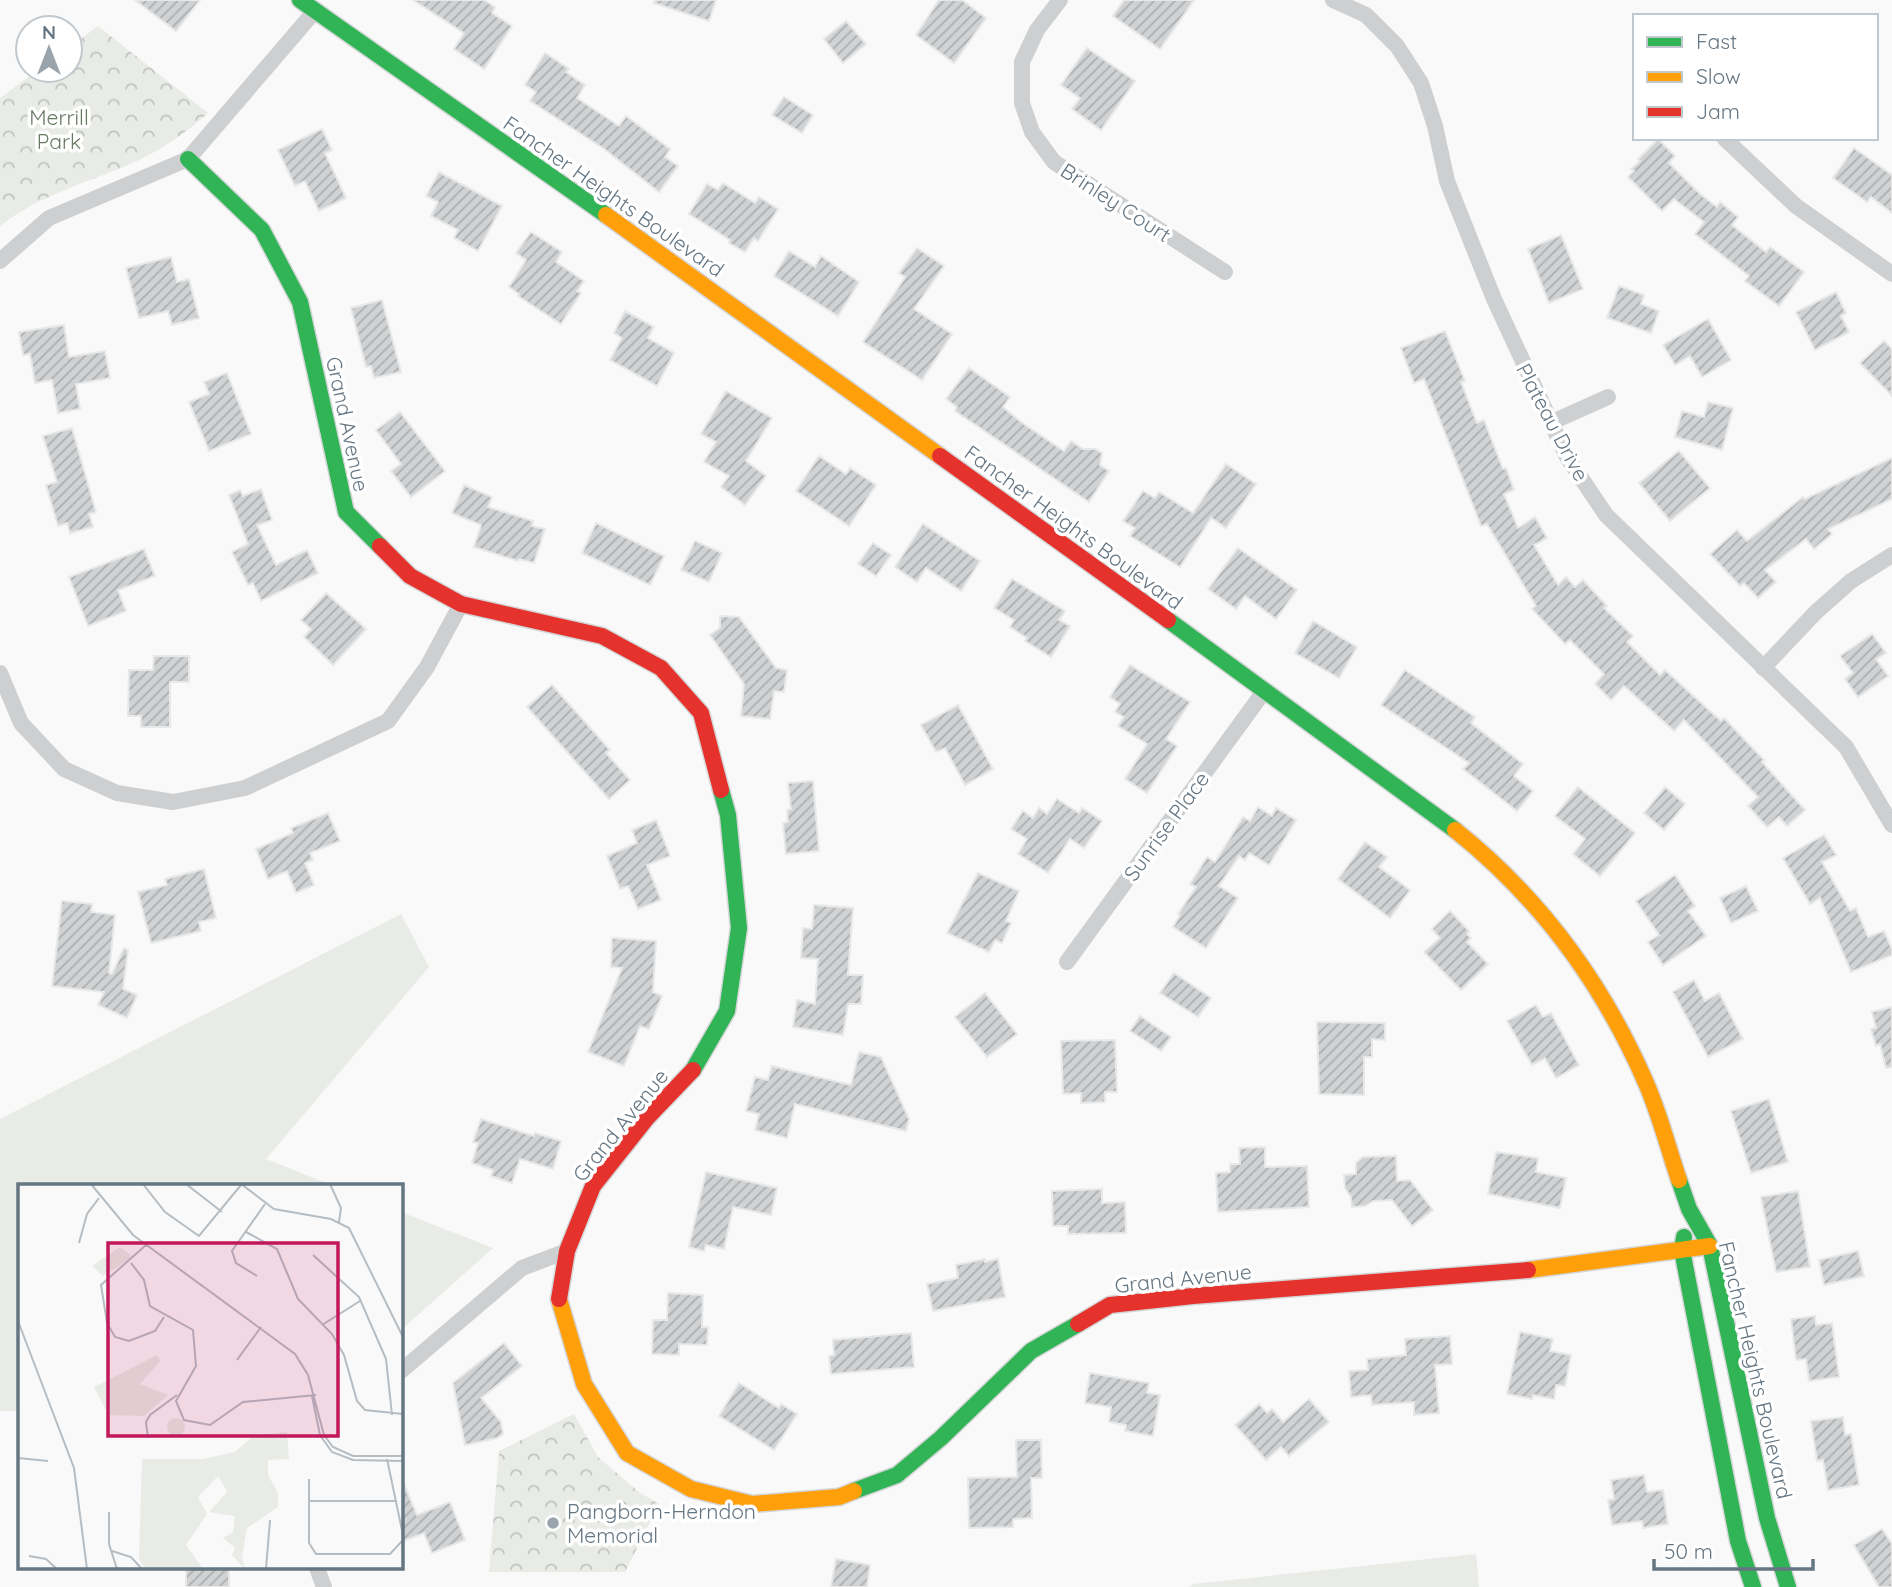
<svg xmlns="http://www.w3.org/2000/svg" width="1892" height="1587" font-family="Quicksand,sans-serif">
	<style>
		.green { fill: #e8ebe6 }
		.park { fill: url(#park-crowns) }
		.building { fill: url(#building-hatch); stroke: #e8e8e8; stroke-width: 2 }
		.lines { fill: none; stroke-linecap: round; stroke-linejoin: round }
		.fast-casing { stroke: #d5d6d7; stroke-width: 19 }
		.slow-casing { stroke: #d5d6d7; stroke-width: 19 }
		.jam-casing { stroke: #d5d6d7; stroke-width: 19 }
		.street { stroke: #cecfd0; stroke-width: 16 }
		.fast { stroke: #30b455; stroke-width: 16 }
		.slow { stroke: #ff9f0a; stroke-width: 16 }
		.jam { stroke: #e5322d; stroke-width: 16 }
		.poi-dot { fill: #99a4ac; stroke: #fff; stroke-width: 2.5 }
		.labels { text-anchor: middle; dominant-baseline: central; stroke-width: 7; stroke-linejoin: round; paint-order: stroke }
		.park-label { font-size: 21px; fill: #687a64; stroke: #fff }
		.street-label { font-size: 21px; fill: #657683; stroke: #fff }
		.poi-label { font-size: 21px; fill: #657683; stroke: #fff; text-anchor: start }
		.inset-road { fill: none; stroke: #b5bdc3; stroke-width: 2 }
		.view { fill: #c2185b; fill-opacity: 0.15; stroke: #c2185b; stroke-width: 3.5 }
		.inset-edge { fill: none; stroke: #657683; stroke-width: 3.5 }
	</style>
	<defs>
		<pattern id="park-crowns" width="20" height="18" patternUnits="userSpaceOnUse" patternTransform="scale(1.75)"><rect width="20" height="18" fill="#e8ebe6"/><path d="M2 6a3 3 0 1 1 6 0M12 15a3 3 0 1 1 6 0" fill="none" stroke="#c0c3c0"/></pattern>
		<pattern id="building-hatch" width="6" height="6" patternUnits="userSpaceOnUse" patternTransform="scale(1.75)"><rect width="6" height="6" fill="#d0d2d3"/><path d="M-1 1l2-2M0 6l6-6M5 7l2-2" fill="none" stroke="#acafb1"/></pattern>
	</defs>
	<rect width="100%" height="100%" fill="#f9f9f9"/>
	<!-- green -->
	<g class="green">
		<polygon points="401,914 429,967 266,1159 334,1186 19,1186 19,1411 0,1411 0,1119"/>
		<polygon points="401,1212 493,1248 401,1330"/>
		<polygon points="1476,1554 1479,1587 1189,1587 1193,1584"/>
	</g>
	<!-- park -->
	<g class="park">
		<path d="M98 26 208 113C187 132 164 148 137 161 91 182 40 194 0 226V98L38 70H70V47Z"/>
		<polygon points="574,1414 598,1457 639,1492 659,1504 625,1572 489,1572 499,1451"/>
	</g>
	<!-- building -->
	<g class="building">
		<polygon points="135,0 200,0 176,31"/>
		<polygon points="413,0 484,0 495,7 492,13 512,26 484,69 454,49 464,33"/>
		<polygon points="655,0 716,0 709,21 654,3"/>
		<polygon points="939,0 962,0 986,18 954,63 916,35"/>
		<polygon points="1124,0 1194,0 1160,49 1113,16"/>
		<polygon points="846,21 866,44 843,63 824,39"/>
		<polygon points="1087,48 1135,81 1101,130 1072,109 1080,98 1061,85"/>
		<polygon points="545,53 569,69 566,72 585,85 577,98 619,126 626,116 670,149 665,157 678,166 659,192 603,148 530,101 536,92 525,85"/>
		<polygon points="784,97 813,115 802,133 772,115"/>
		<polygon points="322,129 332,150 325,153 346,198 319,211 305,181 295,186 278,150"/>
		<polygon points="1658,139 1675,156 1669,163 1700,194 1717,207 1720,202 1738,217 1732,225 1766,252 1770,247 1804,272 1779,306 1745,281 1749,276 1695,234 1704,222 1674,199 1662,211 1628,177 1634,171 1631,169 1640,161 1638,159"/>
		<polygon points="1854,148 1892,175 1892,213 1871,197 1867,202 1833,178"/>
		<polygon points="439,172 502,206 478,251 454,238 458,230 431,216 438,202 426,196"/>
		<polygon points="723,183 755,203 759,197 778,209 758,241 754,238 745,252 729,243 730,240 689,214 707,184 718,190"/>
		<polygon points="531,232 562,252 556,262 584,281 577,291 581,293 561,324 518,296 519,294 509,287 526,260 516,253"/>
		<polygon points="1561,235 1583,289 1549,303 1528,249"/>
		<polygon points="917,248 944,266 914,309 952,334 922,380 863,342 905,277 899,273"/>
		<polygon points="789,251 815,267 821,256 859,282 838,316 774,276"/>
		<polygon points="171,257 177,282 189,279 199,318 172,325 168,311 139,318 126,268"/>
		<polygon points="1619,286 1644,295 1641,304 1659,311 1651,333 1607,318"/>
		<polygon points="1836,292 1846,313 1841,316 1849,332 1815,350 1796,312"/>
		<polygon points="382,300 401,372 374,378 371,366 366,367 351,308"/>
		<polygon points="625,311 654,327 648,338 674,353 657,386 610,360 622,338 614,333"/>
		<polygon points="1708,319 1731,360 1702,377 1690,356 1675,365 1663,345"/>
		<polygon points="64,325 69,357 105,351 110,378 76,384 80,409 58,413 52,380 35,383 30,354 23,355 19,332"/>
		<polygon points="1445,331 1465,381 1461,382 1477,423 1484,420 1503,469 1506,468 1514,490 1504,494 1518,528 1535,517 1547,538 1534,545 1558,585 1566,577 1575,587 1583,580 1607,606 1604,608 1633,636 1627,642 1660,675 1665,670 1721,721 1724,718 1764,760 1762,762 1805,810 1787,826 1779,817 1767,827 1748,806 1758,797 1684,720 1674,731 1624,686 1611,700 1595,684 1604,674 1570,640 1565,644 1532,609 1536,606 1487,524 1481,526 1424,379 1414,383 1401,348"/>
		<polygon points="1884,341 1892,349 1892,396 1860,363"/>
		<polygon points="969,368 1010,397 1003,407 1021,422 1064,451 1071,441 1083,449 1095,449 1102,453 1100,465 1109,471 1089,502 955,411 957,407 946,399"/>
		<polygon points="227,373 251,434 209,451 189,402 209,394 204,382"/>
		<polygon points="726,391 772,418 746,461 766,476 745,505 721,487 729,476 704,462 716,442 701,434"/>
		<polygon points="1708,402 1733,408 1722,450 1675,437 1682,411 1704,417"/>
		<polygon points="400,412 445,471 411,497 391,471 401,464 376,430"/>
		<polygon points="72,428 96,512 89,514 93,527 70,533 67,523 58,526 46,485 57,482 43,436"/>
		<polygon points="1679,451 1710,488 1670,521 1639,483"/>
		<polygon points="819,456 846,474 850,468 876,485 849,526 796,491"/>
		<polygon points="1892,458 1892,499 1828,529 1832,534 1814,549 1806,539 1765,570 1776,582 1758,598 1744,583 1740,586 1710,554 1737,530 1747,541 1803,497 1805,499"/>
		<polygon points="1226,464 1256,484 1226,528 1211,518 1180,567 1130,536 1135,528 1123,521 1143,491 1155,498 1159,492 1193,513"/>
		<polygon points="464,485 492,497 488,507 533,521 532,526 545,529 534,563 519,559 518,561 474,547 481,525 452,513"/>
		<polygon points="261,489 272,520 257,525 276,565 307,550 318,573 261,601 253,583 248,585 232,552 248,544 229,495 240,490 243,496"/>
		<polygon points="596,523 664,556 650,585 582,553"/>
		<polygon points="923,524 980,561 961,591 926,568 917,582 895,567"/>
		<polygon points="695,541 722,553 709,582 681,570"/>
		<polygon points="873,543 891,555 876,576 858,564"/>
		<polygon points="1238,548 1297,590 1276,619 1245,596 1236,609 1208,589"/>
		<polygon points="144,549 155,576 118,590 126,611 88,626 69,577"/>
		<polygon points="1012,579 1065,611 1059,620 1070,626 1051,657 1025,641 1027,638 1010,627 1014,620 994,608"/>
		<polygon points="326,593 366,629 333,665 304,637 311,629 301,620"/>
		<polygon points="720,616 739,617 776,668 787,670 784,692 774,691 770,719 741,716 744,684 710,635 720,628"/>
		<polygon points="1313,621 1357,647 1339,678 1295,653"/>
		<polygon points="1872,634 1886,653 1876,659 1888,676 1858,697 1845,679 1853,673 1840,656"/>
		<polygon points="154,656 189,656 189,682 170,682 170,727 141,727 141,716 128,716 129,670 153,670"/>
		<polygon points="1130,665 1190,702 1166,739 1177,746 1147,793 1125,779 1147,744 1118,726 1124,717 1115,712 1120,704 1110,697"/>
		<polygon points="1405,670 1475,717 1471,723 1523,764 1514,776 1533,791 1517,811 1463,769 1469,763 1381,705"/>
		<polygon points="552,685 610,750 606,753 630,780 609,799 527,707"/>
		<polygon points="958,705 993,769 965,785 945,748 936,752 921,725"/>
		<polygon points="813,781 819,851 786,854 783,823 788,822 787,810 791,809 788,783"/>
		<polygon points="1578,787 1635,833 1600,876 1573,854 1585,839 1555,816"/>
		<polygon points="1665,787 1685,804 1664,830 1644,813"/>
		<polygon points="1057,799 1079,813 1082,808 1102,821 1084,848 1070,839 1048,873 1018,854 1027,839 1011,829 1023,811 1033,818 1039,808 1047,814"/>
		<polygon points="1258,807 1272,816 1276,808 1296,820 1269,865 1249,853 1245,860 1239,856 1219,886 1238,898 1206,948 1173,927 1180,915 1178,914 1196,887 1190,884 1207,857 1215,862 1243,817 1250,821"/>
		<polygon points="328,813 340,841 310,853 313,860 305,863 314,885 296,893 287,871 268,879 256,849 293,833 291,828"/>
		<polygon points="656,820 670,856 647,865 661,900 638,909 628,886 620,889 607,856 637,843 632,830"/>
		<polygon points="1824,835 1836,855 1822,862 1850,911 1856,908 1868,937 1884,931 1892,949 1892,955 1851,972 1820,898 1810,904 1783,858"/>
		<polygon points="1365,842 1387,857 1379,867 1410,890 1390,918 1338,879"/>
		<polygon points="204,869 216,918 199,922 201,931 151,943 138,892 167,885 165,879"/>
		<polygon points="978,873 1019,891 1006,921 1011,923 1002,943 995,940 989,952 947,933"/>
		<polygon points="1675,875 1695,906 1688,911 1706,936 1663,965 1648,942 1659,935 1636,901"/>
		<polygon points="1746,886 1758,911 1731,923 1720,898"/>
		<polygon points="62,901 92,904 91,912 115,915 109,973 112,974 124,948 128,950 123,989 137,995 127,1018 98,1005 104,992 52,986"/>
		<polygon points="814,905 853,908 848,975 863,975 861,1004 848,1004 843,1035 793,1027 797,1000 815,1004 818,959 801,958 803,928 812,929"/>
		<polygon points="1450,911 1469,931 1467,934 1471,938 1467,942 1488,964 1461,990 1424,952 1440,938 1432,929"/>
		<polygon points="612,938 656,941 653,992 662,996 649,1029 640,1026 624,1066 588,1052 622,968 611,967"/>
		<polygon points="1174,973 1211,998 1198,1017 1160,993"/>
		<polygon points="1694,980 1705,1001 1719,993 1743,1039 1708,1057 1673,992"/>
		<polygon points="985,993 1017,1034 987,1057 955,1017"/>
		<polygon points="1536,1005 1543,1017 1551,1013 1579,1065 1556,1078 1545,1058 1532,1065 1507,1021"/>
		<polygon points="1892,1007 1892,1067 1886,1068 1880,1044 1876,1046 1871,1029 1876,1028 1872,1012"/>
		<polygon points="1140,1016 1171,1037 1161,1051 1130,1031"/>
		<polygon points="1317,1022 1385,1023 1385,1040 1372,1039 1372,1057 1364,1057 1364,1095 1319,1094"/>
		<polygon points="1115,1040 1117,1092 1105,1092 1105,1102 1081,1103 1081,1093 1063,1094 1061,1041"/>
		<polygon points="859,1052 881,1057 909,1119 906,1131 795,1104 787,1138 755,1130 759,1114 746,1111 755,1077 768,1080 772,1066 851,1085"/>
		<polygon points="1769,1099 1788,1162 1751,1173 1731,1111"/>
		<polygon points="481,1119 534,1136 535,1133 561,1141 553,1169 520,1159 512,1183 491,1176 493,1170 472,1163 478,1143 473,1142"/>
		<polygon points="1265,1147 1265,1167 1307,1166 1309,1207 1218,1212 1216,1173 1230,1172 1230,1164 1240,1164 1239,1148"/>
		<polygon points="1496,1152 1538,1158 1536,1172 1566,1178 1560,1208 1488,1194"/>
		<polygon points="1396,1156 1397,1181 1410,1180 1433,1210 1412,1226 1392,1200 1373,1201 1365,1206 1352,1207 1351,1197 1345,1188 1344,1175 1356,1174 1356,1163 1363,1157"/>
		<polygon points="706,1172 777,1188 771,1215 733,1207 724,1249 706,1245 704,1251 689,1247"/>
		<polygon points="1102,1189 1102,1203 1125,1202 1126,1233 1068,1234 1068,1226 1053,1226 1052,1191"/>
		<polygon points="1798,1191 1810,1267 1776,1272 1761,1197"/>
		<polygon points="1858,1251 1864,1276 1824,1285 1819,1260"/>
		<polygon points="985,1259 985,1262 998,1259 1005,1297 933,1311 927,1284 958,1278 956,1265"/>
		<polygon points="668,1293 703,1295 702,1327 708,1327 707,1345 679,1344 679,1355 652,1354 653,1320 667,1320"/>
		<polygon points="1815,1316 1816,1325 1832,1323 1839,1377 1809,1381 1806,1359 1796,1360 1791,1319"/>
		<polygon points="1520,1332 1553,1339 1550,1351 1571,1355 1565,1386 1556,1385 1554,1399 1533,1395 1532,1399 1507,1394"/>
		<polygon points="911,1333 914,1367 831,1374 829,1356 834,1355 833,1340"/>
		<polygon points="1450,1336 1452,1364 1435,1365 1439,1413 1414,1415 1414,1402 1372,1405 1371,1395 1351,1397 1349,1371 1368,1370 1367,1359 1406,1355 1405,1339"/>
		<polygon points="504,1343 522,1366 481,1398 501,1422 503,1434 497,1438 465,1445 453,1383"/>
		<polygon points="1090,1373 1149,1383 1147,1393 1160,1395 1153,1436 1125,1431 1126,1425 1109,1422 1111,1407 1085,1403"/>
		<polygon points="739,1383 779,1408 781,1404 797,1414 774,1450 719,1416"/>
		<polygon points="1309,1399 1329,1422 1289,1456 1281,1447 1266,1460 1235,1425 1259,1404 1267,1413 1272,1409 1283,1422"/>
		<polygon points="1843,1417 1845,1435 1851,1434 1859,1485 1828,1490 1823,1460 1817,1461 1811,1421"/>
		<polygon points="1016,1440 1041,1440 1042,1478 1031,1478 1032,1518 1013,1519 1013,1527 969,1528 968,1478 1017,1477"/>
		<polygon points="1644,1475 1647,1492 1663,1490 1668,1524 1643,1528 1642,1521 1612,1525 1608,1500 1614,1499 1611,1480"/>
		<polygon points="401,1477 417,1515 450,1502 465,1540 432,1553 424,1533 401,1542"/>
		<polygon points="1882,1529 1892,1544 1892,1587 1879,1587 1854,1545"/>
		<polygon points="836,1559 870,1565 867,1587 831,1587"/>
		<rect x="186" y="1568" width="43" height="19"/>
	</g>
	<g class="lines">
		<defs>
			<g id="fast">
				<polyline points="300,0 606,215"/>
				<polyline points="188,159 262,230 300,302 346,512 380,546"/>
				<polyline points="1168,620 1455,830"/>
				<polyline points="693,1070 727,1011 739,928 728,815 721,790"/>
				<polyline points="1679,1180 1689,1209 1710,1246 1767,1518 1788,1587"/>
				<polyline points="1684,1237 1682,1250 1738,1541 1753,1587"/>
				<polyline points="854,1491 897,1475 941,1438 1031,1351 1078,1324"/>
			</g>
			<g id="slow">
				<polyline points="606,215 940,456"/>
				<path d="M1455 830C1539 897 1603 984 1646 1083 1660 1115 1668 1148 1679 1180"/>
				<polyline points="1528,1270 1710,1246"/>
				<polyline points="559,1299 584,1384 627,1453 691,1489 752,1504 839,1497 854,1491"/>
			</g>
			<g id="jam">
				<polyline points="940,456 1168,620"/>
				<polyline points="380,546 410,576 461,604 602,636 661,668 701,713 721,790"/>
				<polyline points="559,1299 567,1251 593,1186 647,1118 693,1070"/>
				<polyline points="1078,1324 1110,1305 1193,1296 1528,1270"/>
			</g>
		</defs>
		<!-- fast casing -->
		<use href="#fast" class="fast-casing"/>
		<!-- slow casing -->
		<use href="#slow" class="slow-casing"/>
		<!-- jam casing -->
		<use href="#jam" class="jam-casing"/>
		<!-- street -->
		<g class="street">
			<polyline points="1060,0 1037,30 1022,62 1022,103 1032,132 1054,162 1225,272"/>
			<polyline points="1333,0 1366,15 1397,46 1421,83 1435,126 1447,181 1494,299 1567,457 1606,515 1846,747 1892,825"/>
			<polyline points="1724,138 1796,206 1892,274"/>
			<polyline points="0,261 49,218 188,159 314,12"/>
			<polyline points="1550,423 1608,397"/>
			<polyline points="1763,668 1816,612 1851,581 1892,555"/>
			<polyline points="0,673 21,723 64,769 117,793 173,802 245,788 388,721 427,667 461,604"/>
			<polyline points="1067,962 1265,690"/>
			<polyline points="401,1371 522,1268 567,1251"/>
			<polyline points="317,1568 324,1587"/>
		</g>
		<!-- fast -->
		<use href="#fast" class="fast"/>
		<!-- slow -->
		<use href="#slow" class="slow"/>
		<!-- jam -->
		<use href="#jam" class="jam"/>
	</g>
	<!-- markers -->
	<circle class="poi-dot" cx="553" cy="1523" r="7"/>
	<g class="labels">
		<!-- park labels -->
		<g class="park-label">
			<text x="59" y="117">Merrill<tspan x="59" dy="24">Park</tspan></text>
		</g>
		<!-- street labels -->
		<g class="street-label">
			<text transform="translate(614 196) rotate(35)">Fancher Heights Boulevard</text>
			<text transform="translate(1116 202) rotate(33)">Brinley Court</text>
			<text transform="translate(1553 422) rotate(62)">Plateau Drive</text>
			<text transform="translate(348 424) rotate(78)">Grand Avenue</text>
			<text transform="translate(1074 527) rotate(36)">Fancher Heights Boulevard</text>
			<text transform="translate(1166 826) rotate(-54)">Sunrise Place</text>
			<text transform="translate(620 1125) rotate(-51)">Grand Avenue</text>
			<text transform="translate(1183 1278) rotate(-6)">Grand Avenue</text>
			<text transform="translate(1756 1370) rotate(77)">Fancher Heights Boulevard</text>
		</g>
		<!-- poi labels -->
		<g class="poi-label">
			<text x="567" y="1511">Pangborn-Herndon<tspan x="567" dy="24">Memorial</tspan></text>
		</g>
	</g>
	<!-- overview -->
	<g transform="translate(18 1184)">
		<rect width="385" height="385" fill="#f9f9f9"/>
		<path d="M139 171 142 177 122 200 150 211 126 232 90 231 76 203ZM269 248 271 275 250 276V291L260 309V323L229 344 224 373 227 385 214 371 217 364 205 354 215 348 217 332 191 328 209 308 200 292 180 313 189 330 168 361 185 385H127L121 375 124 275H185L217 268 235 252Z" fill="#e8ebe6"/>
		<path d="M102 63 115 73 85 92 74 82ZM149 243a9 9 0 1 1 18 0a9 9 0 1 1-18 0Z" fill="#e8ebe6"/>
		<path class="inset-road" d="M73 0 115 51 277 170 290 191 306 251 315 263 335 272H385M125 0 147 28 181 52 223 1M168 0 204 28M223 0 256 25 313 35 331 44 385 153M312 0 323 24 321 38M228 48 259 65 280 115 314 150 326 171 339 217 347 226 385 230M61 59 69 30 81 14M128 61 83 101 89 139 97 153 111 157 137 147 146 133M295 71 341 113 368 175 374 231M113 79 126 96 132 122 175 146 178 182 158 217 166 236 192 241 225 218 298 211M239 92 218 79 214 67 247 20M0 137 56 284 69 385M304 141 342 117M219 176 243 143M294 212 302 251 314 268 335 276 385 277M130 254 128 238 132 231 159 211M0 274 30 277M369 275 385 351M291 295V359L298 370H372L385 356M292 317H378M91 328V360L99 385M94 367 113 373 124 385M11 372 28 375 39 385M248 385 252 336"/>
		<path class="view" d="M90 59H320V252H90Z"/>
		<rect width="385" height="385" class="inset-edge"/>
	</g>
	<!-- legend -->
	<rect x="1633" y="14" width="245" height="126" fill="#ffffff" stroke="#c1c8cd" stroke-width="2"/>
	<rect x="1647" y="37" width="35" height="10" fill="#30b455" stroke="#c1c8cd" stroke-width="2"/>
	<text x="1696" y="49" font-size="21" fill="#657683">Fast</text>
	<rect x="1647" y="72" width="35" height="10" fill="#ff9f0a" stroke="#c1c8cd" stroke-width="2"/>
	<text x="1696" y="84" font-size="21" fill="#657683">Slow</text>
	<rect x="1647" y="107" width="35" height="10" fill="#e5322d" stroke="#c1c8cd" stroke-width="2"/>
	<text x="1696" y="119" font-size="21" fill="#657683">Jam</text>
	<!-- north arrow -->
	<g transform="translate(49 49)"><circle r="33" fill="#ffffff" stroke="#c1c8cd" stroke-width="2"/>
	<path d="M0-5L12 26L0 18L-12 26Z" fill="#99a4ac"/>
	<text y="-10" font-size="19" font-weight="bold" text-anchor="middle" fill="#657683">N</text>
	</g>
	<!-- scale -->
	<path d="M1654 1559v10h159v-10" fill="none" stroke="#657683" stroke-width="3.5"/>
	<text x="1664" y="1559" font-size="21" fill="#657683" stroke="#ffffff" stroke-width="5" paint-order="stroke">50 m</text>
</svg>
